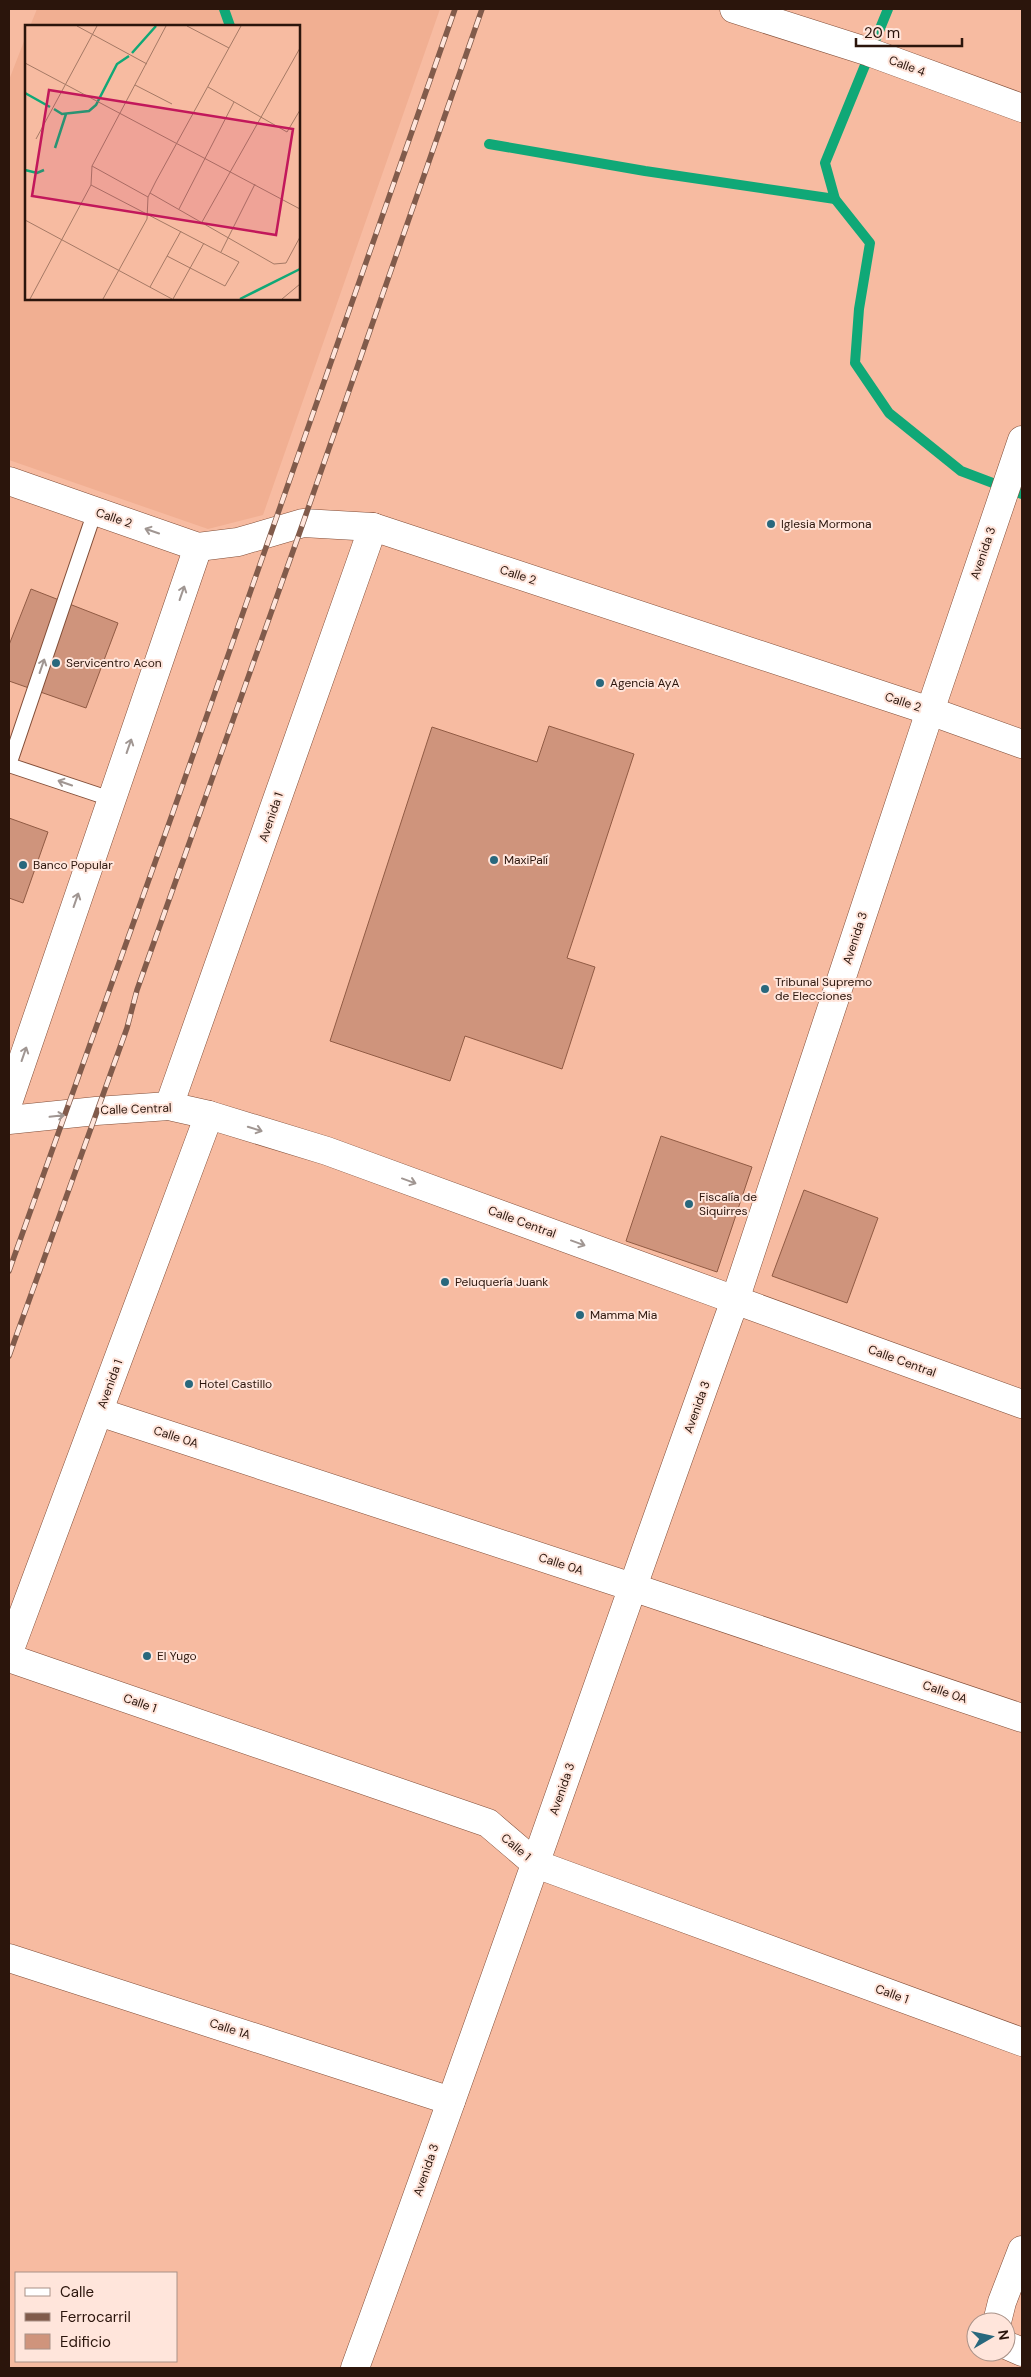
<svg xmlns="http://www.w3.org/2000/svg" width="1031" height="2377" font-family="'DM Sans',sans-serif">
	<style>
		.built { fill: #f1af92 }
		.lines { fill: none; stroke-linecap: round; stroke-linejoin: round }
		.stream { stroke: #10a877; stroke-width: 10 }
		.building { fill: #cf947c; stroke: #915b44 }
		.lane-casing { stroke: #814d37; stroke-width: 16 }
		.street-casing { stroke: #814d37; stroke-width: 29 }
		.secondary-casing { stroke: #814d37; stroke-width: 29 }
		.lane { stroke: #fff; stroke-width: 14 }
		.street { stroke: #fff; stroke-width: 28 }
		.secondary { stroke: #fff; stroke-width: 28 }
		.rail-casing { stroke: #815b4b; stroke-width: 5.5 }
		.rail { stroke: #ffe5db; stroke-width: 4; stroke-dasharray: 11; stroke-linecap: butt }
		.oneway { stroke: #a09692 }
		.poi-dot { fill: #29687d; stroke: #ffe5db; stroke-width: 2 }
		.labels { text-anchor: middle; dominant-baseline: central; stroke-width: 4; stroke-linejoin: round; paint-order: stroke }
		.street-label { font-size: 12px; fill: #2b150c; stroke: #ffe5db }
		.poi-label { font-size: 12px; fill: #2b150c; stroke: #ffe5db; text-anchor: start }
		.inset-river { fill: none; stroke: #10a877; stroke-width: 2.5 }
		.inset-road { fill: none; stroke: #a57965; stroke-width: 1 }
		.view { fill: #c2185b; fill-opacity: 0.15; stroke: #c2185b; stroke-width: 2.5 }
		.inset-edge { fill: none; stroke: #2b150c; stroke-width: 2.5 }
	</style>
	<rect width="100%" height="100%" fill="#f7bba1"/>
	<!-- built -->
	<polygon class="built" points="37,9 440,9 263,515 208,529 9,460 9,80 26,36 26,299 299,299 299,26 30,26"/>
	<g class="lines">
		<!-- stream -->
		<g class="stream">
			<polyline points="224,9 230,26"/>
			<polyline points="888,9 825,163 835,199 870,243 859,309 855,363 889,413 961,471 1022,494"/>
			<polyline points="489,144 645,171 835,199"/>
		</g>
	</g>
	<!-- building -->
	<g class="building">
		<polygon points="31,589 118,623 86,708 9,681 9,645"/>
		<polygon points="549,726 634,754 567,958 595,967 562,1069 465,1036 450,1081 330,1041 432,727 537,762"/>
		<polygon points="9,818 48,832 23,903 9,898"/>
		<polygon points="661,1136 752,1167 717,1272 626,1241"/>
		<polygon points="804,1190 878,1218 847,1303 772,1276"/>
	</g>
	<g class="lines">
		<defs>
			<polyline id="lane" points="95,511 9,765 111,799"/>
			<g id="street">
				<polyline points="734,9 869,52 1022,108"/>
				<polyline points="930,711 1022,744"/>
				<polyline points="9,1100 198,547"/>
				<polyline points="169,1106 373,527"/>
				<polyline points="99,1412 632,1587 1022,1718"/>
				<polyline points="9,1652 209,1115"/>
				<polyline points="9,1658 488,1823 536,1864 1022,2042"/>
				<polyline points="9,1958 451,2101"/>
				<polyline points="997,2322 1002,2302 1022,2250"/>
				<polyline points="1006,2345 1022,2352"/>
				<path d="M355 2368C485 2013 607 1655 735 1300L1022 1404"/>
			</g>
			<g id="secondary">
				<polyline points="9,481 198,547 238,542 303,523 373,527 930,711"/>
				<polyline points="9,1120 96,1111 169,1106 209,1115 327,1151 735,1300 930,711 1022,440"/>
			</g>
		</defs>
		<!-- lane casing -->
		<use href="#lane" class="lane-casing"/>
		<!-- street casing -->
		<use href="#street" class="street-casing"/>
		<!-- secondary casing -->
		<use href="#secondary" class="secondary-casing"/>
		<!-- lane -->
		<use href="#lane" class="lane"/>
		<!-- street -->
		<use href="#street" class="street"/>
		<!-- secondary -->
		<use href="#secondary" class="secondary"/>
		<defs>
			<g id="rail">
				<polyline points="9,1271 172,815 455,9"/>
				<polyline points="9,1356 127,1028 137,990 303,523 482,9"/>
			</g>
		</defs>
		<!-- rail casing -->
		<use href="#rail" class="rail-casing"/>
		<!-- rail -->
		<use href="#rail" class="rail"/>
	</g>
	<!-- one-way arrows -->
	<defs><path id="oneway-shaft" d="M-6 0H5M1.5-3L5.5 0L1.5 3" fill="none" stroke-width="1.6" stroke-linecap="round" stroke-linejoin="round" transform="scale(1.25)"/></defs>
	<g class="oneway">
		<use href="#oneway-shaft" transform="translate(152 531) rotate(-161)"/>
		<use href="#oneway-shaft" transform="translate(182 593) rotate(-71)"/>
		<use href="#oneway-shaft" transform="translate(42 666) rotate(-71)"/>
		<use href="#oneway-shaft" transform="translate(129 746) rotate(-71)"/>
		<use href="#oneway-shaft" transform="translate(65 783) rotate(-161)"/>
		<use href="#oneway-shaft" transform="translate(76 900) rotate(-71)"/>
		<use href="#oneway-shaft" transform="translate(24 1054) rotate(-71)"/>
		<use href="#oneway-shaft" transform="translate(57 1116) rotate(-6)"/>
		<use href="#oneway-shaft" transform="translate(255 1129) rotate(17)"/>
		<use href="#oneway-shaft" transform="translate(409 1181) rotate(20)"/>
		<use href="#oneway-shaft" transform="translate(578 1243) rotate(20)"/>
	</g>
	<!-- markers -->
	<g class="poi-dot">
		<circle cx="771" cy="524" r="5"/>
		<circle cx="56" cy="663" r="5"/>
		<circle cx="600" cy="683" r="5"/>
		<circle cx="494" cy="860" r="5"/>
		<circle cx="23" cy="865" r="5"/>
		<circle cx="765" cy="989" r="5"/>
		<circle cx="689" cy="1204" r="5"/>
		<circle cx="445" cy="1282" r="5"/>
		<circle cx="580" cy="1315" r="5"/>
		<circle cx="189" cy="1384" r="5"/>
		<circle cx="147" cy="1656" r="5"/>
	</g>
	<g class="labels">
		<!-- street labels -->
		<g class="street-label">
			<text transform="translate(907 66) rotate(20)">Calle 4</text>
			<text transform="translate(114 518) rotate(19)">Calle 2</text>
			<text transform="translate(983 553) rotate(-71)">Avenida 3</text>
			<text transform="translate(518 575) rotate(18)">Calle 2</text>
			<text transform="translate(903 702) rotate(18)">Calle 2</text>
			<text transform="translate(271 817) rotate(-71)">Avenida 1</text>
			<text transform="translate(855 938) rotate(-72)">Avenida 3</text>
			<text transform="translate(136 1109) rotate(-2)">Calle Central</text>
			<text transform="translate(522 1222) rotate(20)">Calle Central</text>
			<text transform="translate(902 1361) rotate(20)">Calle Central</text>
			<text transform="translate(110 1384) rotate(-70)">Avenida 1</text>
			<text transform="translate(697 1407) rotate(-70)">Avenida 3</text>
			<text transform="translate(176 1437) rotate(18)">Calle 0A</text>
			<text transform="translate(561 1564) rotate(18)">Calle 0A</text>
			<text transform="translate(945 1692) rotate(19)">Calle 0A</text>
			<text transform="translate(140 1703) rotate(19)">Calle 1</text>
			<text transform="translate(562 1789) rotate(-71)">Avenida 3</text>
			<text transform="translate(516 1847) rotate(40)">Calle 1</text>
			<text transform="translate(892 1994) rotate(20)">Calle 1</text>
			<text transform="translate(230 2029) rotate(18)">Calle 1A</text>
			<text transform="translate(426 2170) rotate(-71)">Avenida 3</text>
		</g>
		<!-- poi labels -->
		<g class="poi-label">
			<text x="781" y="524">Iglesia Mormona</text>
			<text x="66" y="663">Servicentro Acon</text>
			<text x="610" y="683">Agencia AyA</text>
			<text x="504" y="860">MaxiPalí</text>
			<text x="33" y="865">Banco Popular</text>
			<text x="775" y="982">Tribunal Supremo<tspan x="775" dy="14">de Elecciones</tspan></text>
			<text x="699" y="1197">Fiscalía de<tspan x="699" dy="14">Siquirres</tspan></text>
			<text x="455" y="1282">Peluquería Juank</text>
			<text x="590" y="1315">Mamma Mia</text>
			<text x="199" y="1384">Hotel Castillo</text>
			<text x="157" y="1656">El Yugo</text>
		</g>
	</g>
	<!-- overview -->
	<g transform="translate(25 25)">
		<rect width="275" height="275" fill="#f7bba1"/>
		<path class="inset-river" d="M107 28 131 1M0 68 25 82M29 84 37 89 64 86 71 80 92 39 104 31M30 123 41 89M0 145 12 148 19 145M215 274 275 244"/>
		<path class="inset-road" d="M52 1 122 39M162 1 204 23M0 38 275 184M110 60 147 79M183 62 262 107 275 85M11 114 72 1M67 141 123 172M66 160 214 237 200 261 142 231M125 168 249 239 261 238 275 212M154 184 209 77M0 195 147 274M177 197 275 23M196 227 230 159M125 262 156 206M5 274 66 160 67 141 141 1M78 274 122 194 123 172 131 156 216 1M148 274 179 218M257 274 275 259"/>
		<path class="view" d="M24 65 268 104 251 210 7 171Z"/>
		<rect width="275" height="275" class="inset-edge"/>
	</g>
	<!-- border -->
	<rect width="1031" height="2377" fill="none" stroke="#2b150c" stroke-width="20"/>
	<!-- legend -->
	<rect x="15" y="2272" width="162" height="90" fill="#ffe5db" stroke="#aa9288"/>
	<rect x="25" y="2288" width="25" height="8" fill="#ffffff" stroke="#aa9288"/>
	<text x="60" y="2297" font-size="15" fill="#2b150c">Calle</text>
	<rect x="25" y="2313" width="25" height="8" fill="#815b4b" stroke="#aa9288"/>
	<text x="60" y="2322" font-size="15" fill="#2b150c">Ferrocarril</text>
	<rect x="25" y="2334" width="25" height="15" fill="#cf947c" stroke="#aa9288"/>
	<text x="60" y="2347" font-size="15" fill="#2b150c">Edificio</text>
	<!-- north arrow -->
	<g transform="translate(991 2337) rotate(81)"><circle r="24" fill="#ffe5db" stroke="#aa9288"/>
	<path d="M0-4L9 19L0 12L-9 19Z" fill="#29687d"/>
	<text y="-8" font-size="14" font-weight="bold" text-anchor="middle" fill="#2b150c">N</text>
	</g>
	<!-- scale -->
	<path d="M856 38v8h106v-8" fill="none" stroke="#2b150c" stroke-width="2.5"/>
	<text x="864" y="38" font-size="15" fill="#2b150c" stroke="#ffe5db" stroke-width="4" paint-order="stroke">20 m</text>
</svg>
